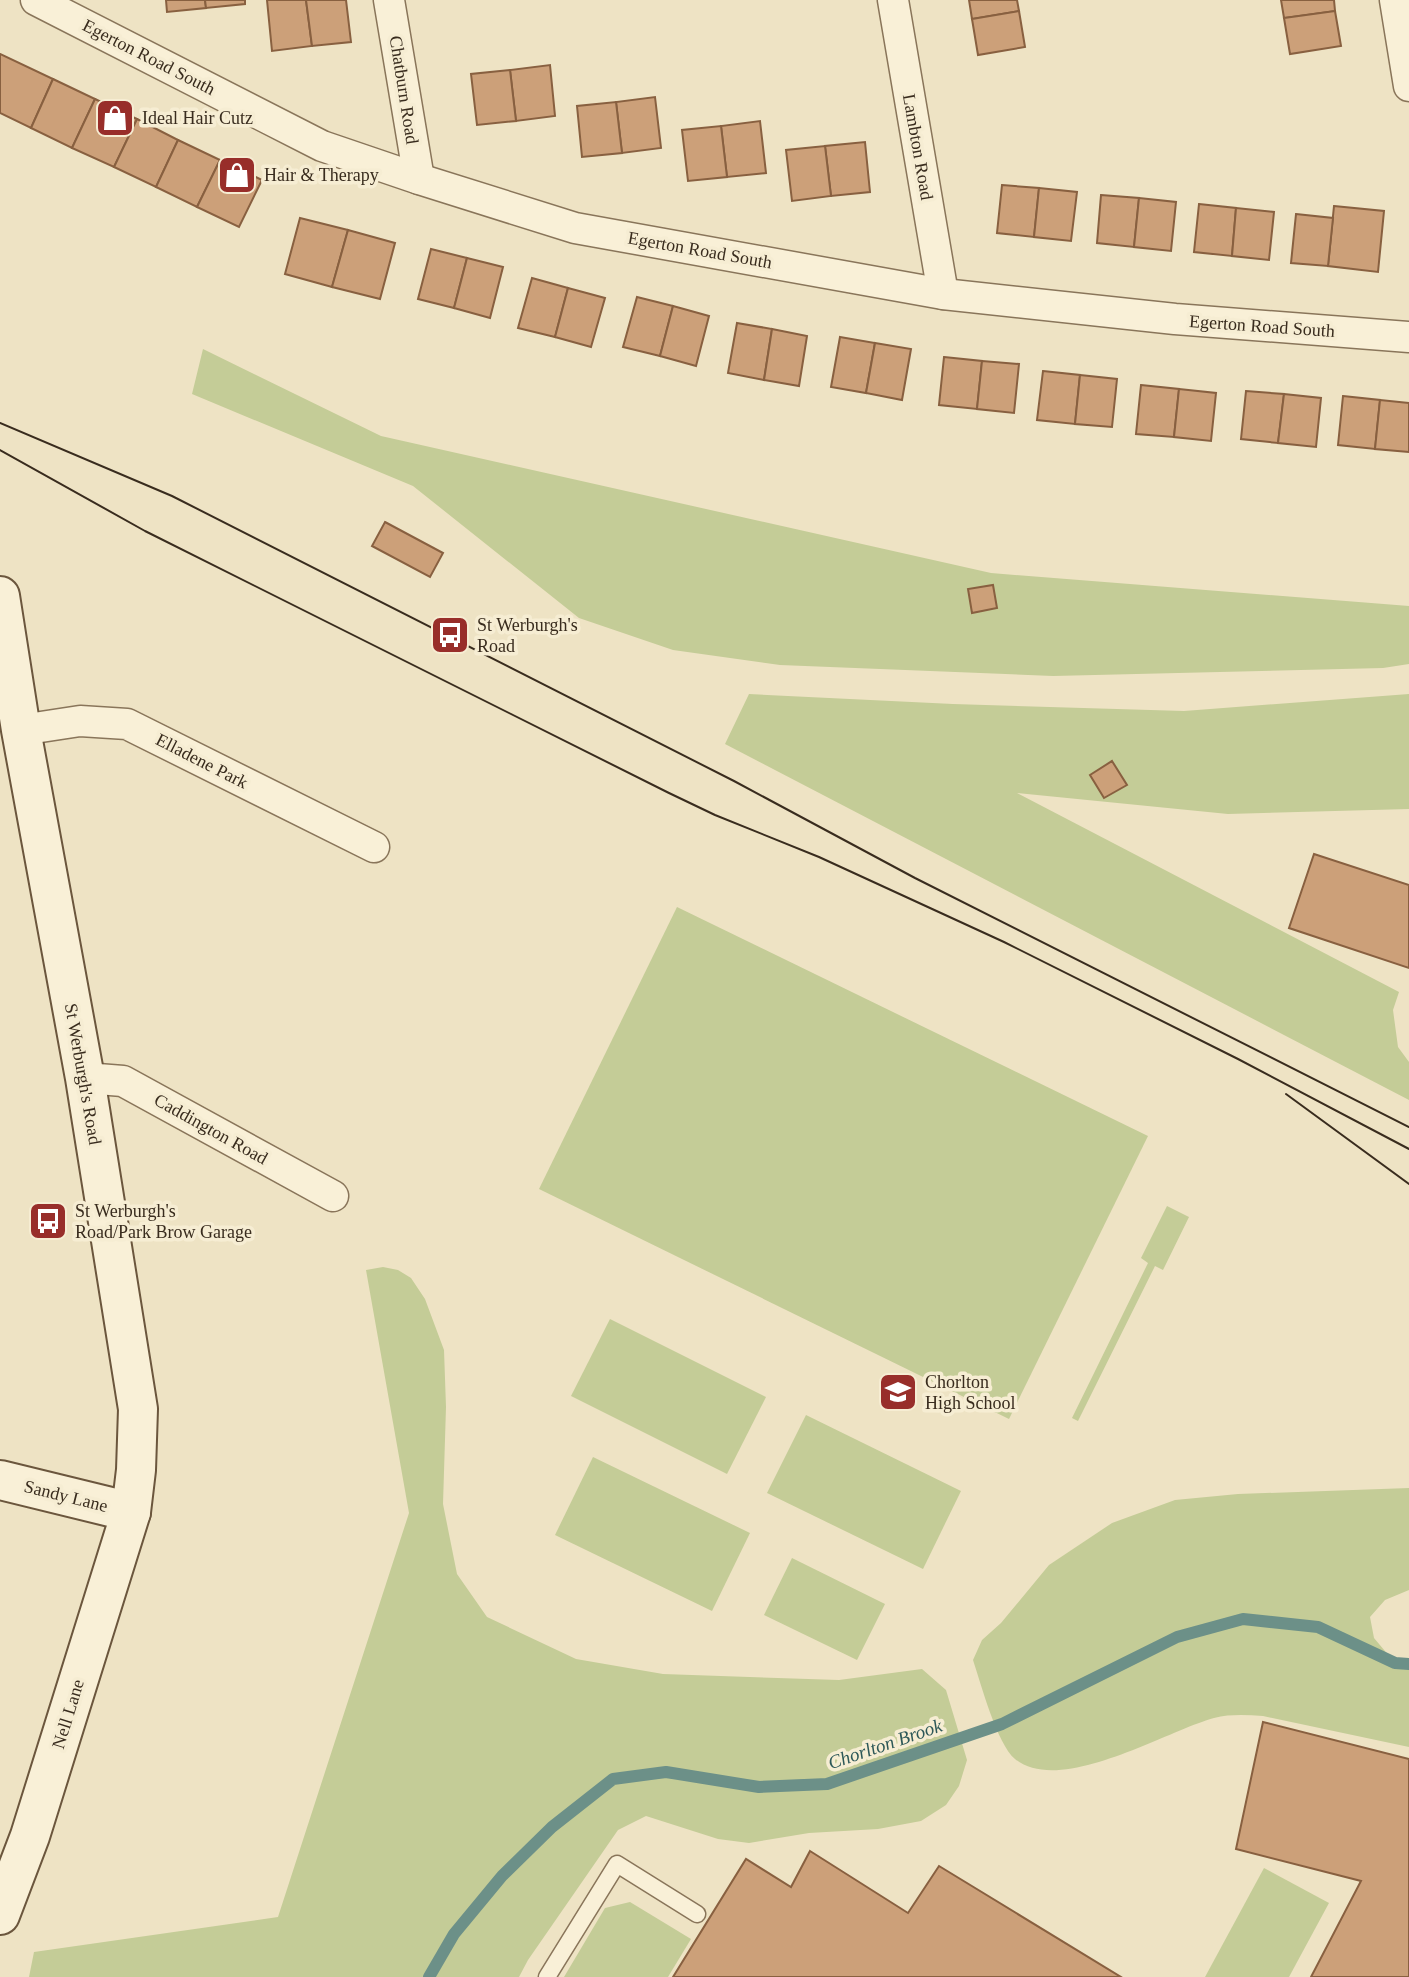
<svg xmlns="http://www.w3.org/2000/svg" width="1409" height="1977" font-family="'Times New Roman',serif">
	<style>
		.green { fill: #c4cc97 }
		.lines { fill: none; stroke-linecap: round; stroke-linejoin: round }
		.stream { stroke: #6c9088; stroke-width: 12 }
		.building { fill: #cca079; stroke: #886040; stroke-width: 2 }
		.lane-casing { stroke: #89755a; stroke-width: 19 }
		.street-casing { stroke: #89755a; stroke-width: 33 }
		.secondary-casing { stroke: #6b563d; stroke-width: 42 }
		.lane { stroke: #f9f0d7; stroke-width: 16 }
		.street { stroke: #f9f0d7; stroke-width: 30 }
		.secondary { stroke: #f9f0d7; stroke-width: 38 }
		.tram { stroke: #392c1e; stroke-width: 2 }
		.labels { text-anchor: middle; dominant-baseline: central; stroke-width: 7; stroke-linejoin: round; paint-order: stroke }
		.street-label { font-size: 18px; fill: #392c1e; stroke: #f6edd3 }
		.poi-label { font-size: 18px; fill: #392c1e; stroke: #f6edd3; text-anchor: start }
		.water-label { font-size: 19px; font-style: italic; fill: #2d5858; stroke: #f6edd3 }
	</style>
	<rect width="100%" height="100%" fill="#eee3c4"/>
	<!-- green -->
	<g class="green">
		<polygon points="203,349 381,436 991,573 1409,606 1409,664 1383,668 1053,676 780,665 673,650 579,618 413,486 192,394"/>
		<polygon points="749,694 953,704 1184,711 1409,694 1409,809 1228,814 1017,793 1399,992 1393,1010 1398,1047 1409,1062 1409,1100 725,744"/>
		<polygon points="677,907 1148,1136 1009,1419 539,1189"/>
		<polygon points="1167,1206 1189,1217 1163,1270 1155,1266 1078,1421 1072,1418 1148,1263 1141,1258"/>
		<polygon points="383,1267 398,1270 411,1278 425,1299 444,1350 446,1407 443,1504 457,1574 487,1617 576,1659 663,1674 839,1680 922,1669 946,1690 967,1760 959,1786 946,1805 921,1821 878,1829 809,1833 749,1843 718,1839 646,1816 618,1830 528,1960 519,1977 29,1977 34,1952 278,1917 409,1513 366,1270"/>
		<polygon points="610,1319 766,1397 727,1474 571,1396"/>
		<polygon points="806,1415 961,1491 923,1569 767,1493"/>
		<polygon points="593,1457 750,1533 712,1611 555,1535"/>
		<path d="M1409 1488V1590L1385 1600 1370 1617 1374 1638 1395 1663 1409 1664V1747L1263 1716C1246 1715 1230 1714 1214 1718 1166 1731 1060 1796 1015 1759 997 1744 981 1684 973 1660L982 1640 1001 1623 1049 1565 1112 1523 1175 1500 1238 1494Z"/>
		<polygon points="792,1558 885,1604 857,1660 764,1615"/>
		<polygon points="1264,1868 1329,1903 1289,1977 1205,1977"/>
		<polygon points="630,1902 691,1939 668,1977 564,1977 605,1908"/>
	</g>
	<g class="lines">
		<!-- stream -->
		<polyline class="stream" points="429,1977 454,1934 502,1876 552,1827 613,1779 666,1772 759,1787 827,1784 1002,1724 1177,1637 1243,1619 1318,1627 1395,1663 1409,1664"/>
	</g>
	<!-- building -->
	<g class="building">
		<polygon points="166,0 205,0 206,8 167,12"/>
		<polygon points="205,0 245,0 245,4 206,8"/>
		<polygon points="267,0 306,0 312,46 272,51"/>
		<polygon points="306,0 346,0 351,42 312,46"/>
		<polygon points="969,0 1017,0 1019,11 972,19"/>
		<polygon points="1281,0 1334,0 1335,11 1284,18"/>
		<polygon points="1019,11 1025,47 978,55 972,19"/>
		<polygon points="1335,11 1341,46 1290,54 1284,18"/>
		<polygon points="0,54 53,79 31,128 0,113"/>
		<polygon points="550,65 555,116 516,121 510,70"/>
		<polygon points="510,70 516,121 477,125 471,74"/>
		<polygon points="53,79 95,99 72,148 31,128"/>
		<polygon points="655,97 661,148 622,153 616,102"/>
		<polygon points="95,99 137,119 114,167 72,148"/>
		<polygon points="616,102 622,153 582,157 577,106"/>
		<polygon points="137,119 178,140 156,187 114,167"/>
		<polygon points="760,121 766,173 727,177 721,126"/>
		<polygon points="721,126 727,177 688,181 682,130"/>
		<polygon points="178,140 220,160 197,207 156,187"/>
		<polygon points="865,142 870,192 831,196 825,146"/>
		<polygon points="825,146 831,196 792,201 786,150"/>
		<polygon points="220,160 262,180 239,227 197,207"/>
		<polygon points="1002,185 1039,188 1034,237 997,233"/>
		<polygon points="1039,188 1077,192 1071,241 1034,237"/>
		<polygon points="1101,195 1139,198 1134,247 1097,243"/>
		<polygon points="1139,198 1176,202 1171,251 1134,247"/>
		<polygon points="1199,204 1236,208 1232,256 1194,252"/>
		<polygon points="1334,206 1384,211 1378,272 1328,266"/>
		<polygon points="1236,208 1274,212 1269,260 1232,256"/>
		<polygon points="1296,214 1333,218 1328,266 1291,263"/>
		<polygon points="300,218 348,230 332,287 285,274"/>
		<polygon points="348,230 395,243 380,299 332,287"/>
		<polygon points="431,249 467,258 454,308 418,299"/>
		<polygon points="467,258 503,267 490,318 454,308"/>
		<polygon points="532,278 568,288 555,337 518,328"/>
		<polygon points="568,288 605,298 591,347 555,337"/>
		<polygon points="637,297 673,306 660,356 623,347"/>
		<polygon points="673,306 709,316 696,366 660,356"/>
		<polygon points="737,323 772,329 764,380 728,373"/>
		<polygon points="772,329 807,336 799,386 764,380"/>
		<polygon points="840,337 875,343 866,393 831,387"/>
		<polygon points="875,343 911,349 902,400 866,393"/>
		<polygon points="944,357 982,361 977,409 939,405"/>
		<polygon points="982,361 1019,364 1014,413 977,409"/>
		<polygon points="1043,371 1080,375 1075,424 1037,420"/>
		<polygon points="1080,375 1117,379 1112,427 1075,424"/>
		<polygon points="1141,385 1179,389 1174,437 1136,434"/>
		<polygon points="1179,389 1216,393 1211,441 1174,437"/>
		<polygon points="1246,391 1284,394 1278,443 1241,439"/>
		<polygon points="1284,394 1321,398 1316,447 1278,443"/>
		<polygon points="1343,396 1380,400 1375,449 1338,445"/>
		<polygon points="1380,400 1409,403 1409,452 1375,449"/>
		<polygon points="385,522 443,553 430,577 372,546"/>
		<polygon points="993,585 997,608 972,613 968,589"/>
		<polygon points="1112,761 1127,785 1104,798 1090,775"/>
		<polygon points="1314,854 1409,885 1409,968 1289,928"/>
		<polygon points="1263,1722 1409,1759 1409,1977 1311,1977 1361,1881 1236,1849"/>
		<polygon points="810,1851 908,1913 939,1866 1121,1977 673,1977 746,1859 791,1887"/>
	</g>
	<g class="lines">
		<defs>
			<polyline id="lane" points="547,1977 617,1864 697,1914"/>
			<g id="street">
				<polyline points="36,0 322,146 419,179 575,228 943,294 1175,319 1409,337"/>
				<polyline points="389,0 419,179"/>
				<polyline points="893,0 943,294"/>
				<polyline points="1395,0 1409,86"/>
				<polyline points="21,730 80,721 127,724 374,847"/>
				<polyline points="85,1078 123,1081 333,1196"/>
			</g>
			<g id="secondary">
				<polyline points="0,596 21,730 85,1078 138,1409 136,1470 131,1512 30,1836 0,1915"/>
				<polyline points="0,1480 131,1512"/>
			</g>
		</defs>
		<!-- lane casing -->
		<use href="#lane" class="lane-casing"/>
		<!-- street casing -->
		<use href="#street" class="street-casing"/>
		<!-- secondary casing -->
		<use href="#secondary" class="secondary-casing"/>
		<!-- lane -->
		<use href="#lane" class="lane"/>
		<!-- street -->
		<use href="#street" class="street"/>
		<!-- secondary -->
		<use href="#secondary" class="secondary"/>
		<!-- tram -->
		<g class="tram">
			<polyline points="0,423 172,496 734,781 915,878 1409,1127"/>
			<polyline points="0,450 145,531 669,793 715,815 819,857 1004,942 1238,1059 1409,1149"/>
			<polyline points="1286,1094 1409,1184"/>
		</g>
	</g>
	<!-- icons -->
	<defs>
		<symbol id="shop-square" viewBox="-11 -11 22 22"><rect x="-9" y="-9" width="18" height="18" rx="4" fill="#982e2a" stroke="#f6edd3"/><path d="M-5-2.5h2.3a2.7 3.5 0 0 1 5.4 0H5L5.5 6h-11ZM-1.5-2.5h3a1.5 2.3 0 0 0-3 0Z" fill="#fff"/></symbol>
		<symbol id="bus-square" viewBox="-11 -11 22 22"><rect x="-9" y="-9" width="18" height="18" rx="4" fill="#982e2a" stroke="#f6edd3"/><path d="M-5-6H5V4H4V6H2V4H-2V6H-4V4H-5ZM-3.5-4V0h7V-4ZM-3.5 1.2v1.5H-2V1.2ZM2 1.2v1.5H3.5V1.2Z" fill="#fff"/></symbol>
		<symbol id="school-square" viewBox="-11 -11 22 22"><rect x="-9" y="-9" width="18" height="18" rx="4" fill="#982e2a" stroke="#f6edd3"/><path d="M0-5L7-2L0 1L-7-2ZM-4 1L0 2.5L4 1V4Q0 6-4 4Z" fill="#fff"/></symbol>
	</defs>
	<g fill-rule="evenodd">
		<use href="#shop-square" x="93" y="96" width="44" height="44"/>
		<use href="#shop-square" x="215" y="153" width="44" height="44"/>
		<use href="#bus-square" x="428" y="613" width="44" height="44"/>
		<use href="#bus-square" x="26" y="1199" width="44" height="44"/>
		<use href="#school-square" x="876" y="1370" width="44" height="44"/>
	</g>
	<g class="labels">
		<!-- street labels -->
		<g class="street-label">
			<text transform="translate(149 57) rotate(27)">Egerton Road South</text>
			<text transform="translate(404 90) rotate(81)">Chatburn Road</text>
			<text transform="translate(918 147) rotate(80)">Lambton Road</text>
			<text transform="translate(700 250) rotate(10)">Egerton Road South</text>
			<text transform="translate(1262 326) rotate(4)">Egerton Road South</text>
			<text transform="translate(202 761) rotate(27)">Elladene Park</text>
			<text transform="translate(83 1074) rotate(80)">St Werburgh's Road</text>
			<text transform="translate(211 1129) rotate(29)">Caddington Road</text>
			<text transform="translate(66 1496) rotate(14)">Sandy Lane</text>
			<text transform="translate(68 1714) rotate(-73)">Nell Lane</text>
		</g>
		<!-- poi labels -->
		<g class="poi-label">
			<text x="142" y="118">Ideal Hair Cutz</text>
			<text x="264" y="175">Hair &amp; Therapy</text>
			<text x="477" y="625">St Werburgh's<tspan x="477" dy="21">Road</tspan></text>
			<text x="75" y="1211">St Werburgh's<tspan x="75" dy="21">Road/Park Brow Garage</tspan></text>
			<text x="925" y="1382">Chorlton<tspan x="925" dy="21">High School</tspan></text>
		</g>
		<!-- water labels -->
		<g class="water-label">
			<text transform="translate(885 1744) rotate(-19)">Chorlton Brook</text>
		</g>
	</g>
</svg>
